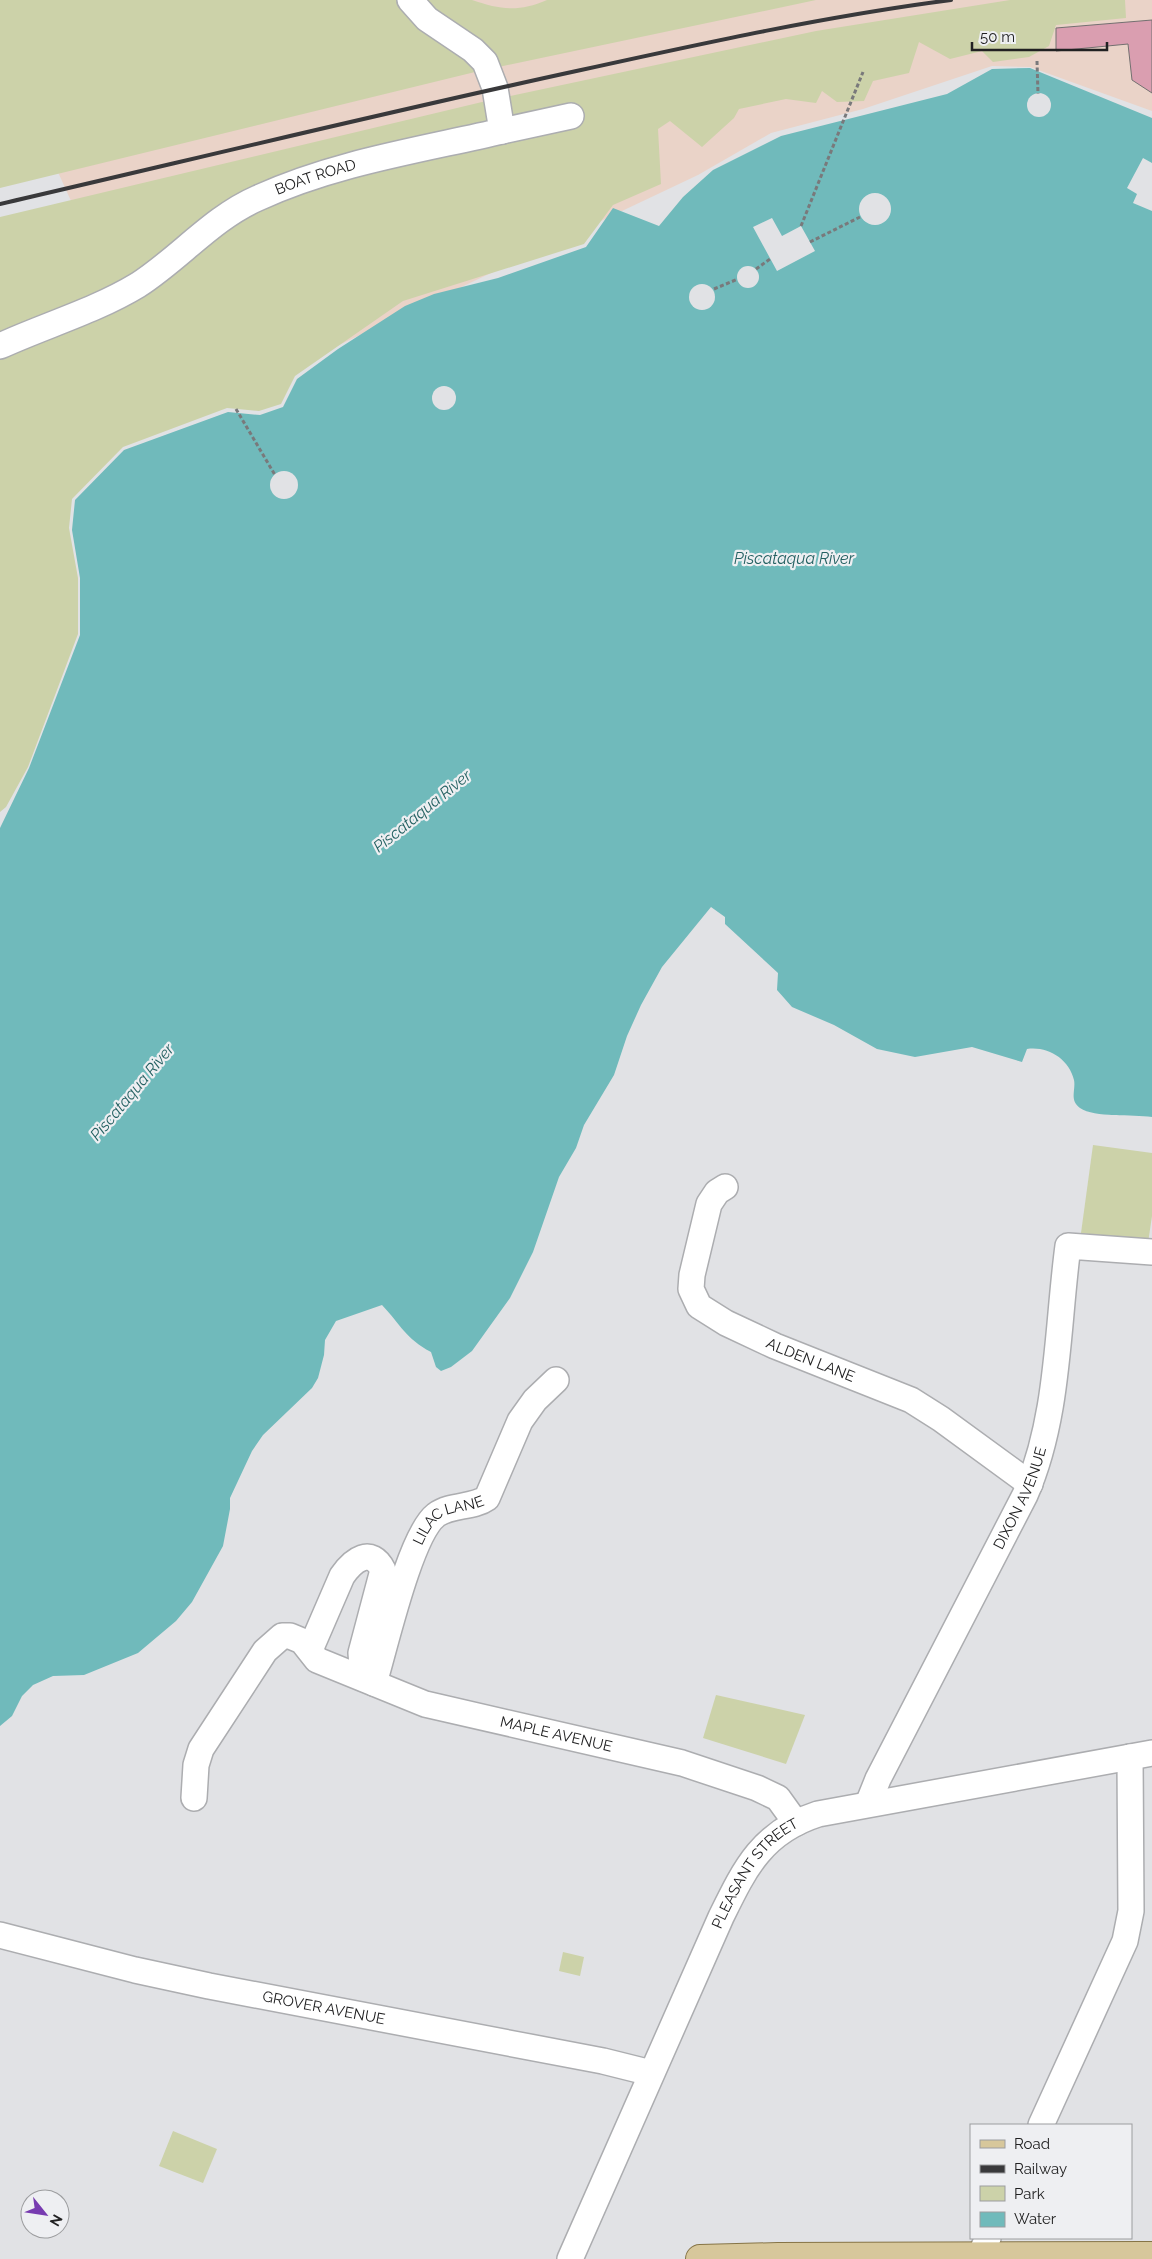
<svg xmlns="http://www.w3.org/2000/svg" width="1152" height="2259" font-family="Raleway,sans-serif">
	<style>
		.industrial { fill: #ead3c8 }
		.green { fill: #ccd2a9 }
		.water { fill: #70babb }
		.pier { fill: #e1e2e5 }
		.building { fill: #da9eb0; stroke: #737070 }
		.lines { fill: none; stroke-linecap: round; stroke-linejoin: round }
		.minor-casing { stroke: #acadb0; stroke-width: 28 }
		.major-casing { stroke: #867446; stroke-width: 30 }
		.path { stroke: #79797b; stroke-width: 3; stroke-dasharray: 4 2.5; stroke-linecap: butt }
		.minor { stroke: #fff; stroke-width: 25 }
		.major { stroke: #d7c79b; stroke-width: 28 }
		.rail { stroke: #39393b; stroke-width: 4 }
		.labels { text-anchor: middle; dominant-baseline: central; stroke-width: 4.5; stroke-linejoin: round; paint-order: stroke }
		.street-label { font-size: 15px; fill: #212122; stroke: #eeeff2 }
		.water-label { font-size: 16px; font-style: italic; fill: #246162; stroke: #eeeff2 }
	</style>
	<rect width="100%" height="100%" fill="#e1e2e5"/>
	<!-- industrial -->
	<polygon class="industrial" points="0,0 1152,0 1152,111 1030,67 992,66 863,109 771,133 698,175 172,424 0,44"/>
	<!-- green -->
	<g class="green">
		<path d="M0 0H472C501 10 519 12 547 0H816L475 72 0 188Z"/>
		<polygon points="1010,0 1125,0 1126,18 1056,25 1049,46 1029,57 993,62 982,51 950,59 919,42 909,73 873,81 864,101 837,102 822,91 816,103 786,99 739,109 734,118 702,147 670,121 658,129 661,184 613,205 584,244 403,301 295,376 281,404 259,411 227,408 123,447 72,499 69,528 78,578 78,634 28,767 6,807 0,812 0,217 482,102 816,31"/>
		<polygon points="1093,1145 1152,1153 1152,1216 1148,1243 1081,1233"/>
		<polygon points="716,1695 805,1715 786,1764 703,1738"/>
		<polygon points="563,1952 584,1957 580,1976 559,1971"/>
		<polygon points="173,2131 217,2149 203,2183 159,2166"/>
	</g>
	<!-- water -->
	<path class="water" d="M1030 68 1152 118V1117C1132 1114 1095 1118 1080 1108 1069 1100 1076 1090 1074 1080 1069 1059 1048 1046 1027 1049L1022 1062 972 1047 915 1057 877 1049 834 1025 792 1007 777 990 778 973 725 924V917L711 907 662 967 641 1005 627 1036 614 1075 584 1125 576 1148 559 1177 533 1252 510 1298 472 1351 451 1367 441 1371 436 1367 431 1352C405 1338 401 1325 382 1305L336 1321 325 1340 324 1355 318 1378 312 1388 263 1435 252 1451 230 1498V1509L223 1546 192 1602 176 1621 138 1653 84 1675 53 1676 33 1685 22 1696 12 1716 0 1726V828L29 768 80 635V578L72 530 75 500 124 450 228 412 260 415 283 407 297 379 338 349 405 306 434 294 498 278 586 247 613 208 659 226 683 197 713 170 781 136 947 94 992 69Z"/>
	<!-- pier -->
	<g class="pier">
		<circle cx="1039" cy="105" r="12"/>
		<polygon points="1143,158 1152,163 1152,211 1133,203 1137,194 1127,188"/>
		<circle cx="875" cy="209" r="16"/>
		<polygon points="772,218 782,236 801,226 815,251 777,271 753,227"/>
		<circle cx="748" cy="277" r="11"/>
		<circle cx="702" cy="297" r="13"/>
		<circle cx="444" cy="398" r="12"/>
		<circle cx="284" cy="485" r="14"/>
	</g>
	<!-- building -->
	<polygon class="building" points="1152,20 1152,93 1132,80 1128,44 1056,51 1056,28"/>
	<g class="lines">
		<defs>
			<g id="minor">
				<polyline points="502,131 571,116"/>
				<path id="s1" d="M0 346C46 325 95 311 138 285 180 258 212 218 258 198 334 163 420 150 502 131L495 88 485 62 473 50 427 19 410 0"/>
				<path id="s2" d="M725 1187 717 1192 709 1204 692 1275 691 1289 699 1306 726 1323 775 1346 911 1400 941 1419 1030 1484"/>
				<path d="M310 1650 342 1576C353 1560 371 1546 383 1570L361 1653 363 1678"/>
				<path id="s3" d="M374 1683C385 1647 410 1535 436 1515 451 1504 473 1508 487 1498L520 1421 535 1400 556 1380"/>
				<path id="s4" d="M194 1798 196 1765 201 1749 265 1651 282 1636H290L302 1641 317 1660 425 1704 682 1763 757 1788 778 1798 796 1823"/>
				<path id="s5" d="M868 1804 878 1779 1025 1495C1059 1418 1057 1328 1068 1246L1152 1252"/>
				<path id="s6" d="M0 1935 135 1970 209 1986 603 2061 651 2073"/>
				<polyline points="1041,2125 1125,1941 1131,1911 1130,1757"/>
				<polyline points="979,2257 988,2238"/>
				<path id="s7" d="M570 2259 721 1917C745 1868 762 1832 818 1814L1152 1753"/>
			</g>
			<polyline id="major" points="700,2259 778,2257 1152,2256"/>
		</defs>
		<!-- minor casing -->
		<use href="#minor" class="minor-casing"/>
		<!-- major casing -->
		<use href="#major" class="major-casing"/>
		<!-- path -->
		<g class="path">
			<polyline points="1037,61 1038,94"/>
			<polyline points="801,226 863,72"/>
			<polyline points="810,242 860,217"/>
			<polyline points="756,269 770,259"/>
			<polyline points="714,289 738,279"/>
			<polyline points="236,409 275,475"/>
		</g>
		<!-- minor -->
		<use href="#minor" class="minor"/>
		<!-- major -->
		<use href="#major" class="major"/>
		<!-- rail -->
		<path class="rail" d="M0 204C194 159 387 112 581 70 704 43 827 16 951 0"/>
	</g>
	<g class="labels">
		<!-- street labels -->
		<g class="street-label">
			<text stroke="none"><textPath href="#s1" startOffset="361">BOAT ROAD</textPath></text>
			<text stroke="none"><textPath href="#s2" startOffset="254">ALDEN LANE</textPath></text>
			<text stroke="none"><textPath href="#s5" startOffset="342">DIXON AVENUE</textPath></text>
			<text stroke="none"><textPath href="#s3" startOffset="188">LILAC LANE</textPath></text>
			<text stroke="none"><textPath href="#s4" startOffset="486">MAPLE AVENUE</textPath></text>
			<text stroke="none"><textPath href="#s7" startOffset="430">PLEASANT STREET</textPath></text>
			<text stroke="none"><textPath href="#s6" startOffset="332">GROVER AVENUE</textPath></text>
		</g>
		<!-- water labels -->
		<g class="water-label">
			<text x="794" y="558">Piscataqua River</text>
			<text transform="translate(422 811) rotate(-39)">Piscataqua River</text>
			<text transform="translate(132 1092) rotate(-50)">Piscataqua River</text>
		</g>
	</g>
	<!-- legend -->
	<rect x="970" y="2124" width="162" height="115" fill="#eeeff2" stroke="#9c9d9f"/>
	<rect x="980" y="2140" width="25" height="8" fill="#d7c79b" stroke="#9c9d9f"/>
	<text x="1014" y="2149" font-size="15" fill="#212122">Road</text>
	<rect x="980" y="2165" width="25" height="8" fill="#39393b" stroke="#9c9d9f"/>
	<text x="1014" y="2174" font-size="15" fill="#212122">Railway</text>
	<rect x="980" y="2186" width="25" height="15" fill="#ccd2a9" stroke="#9c9d9f"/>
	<text x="1014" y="2199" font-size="15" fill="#212122">Park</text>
	<rect x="980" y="2212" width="25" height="15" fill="#70babb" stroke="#9c9d9f"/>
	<text x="1014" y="2224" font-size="15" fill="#212122">Water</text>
	<!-- north arrow -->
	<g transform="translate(45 2214) rotate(120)"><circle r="24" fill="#eeeff2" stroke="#9c9d9f"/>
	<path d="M0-4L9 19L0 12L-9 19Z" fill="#773bb0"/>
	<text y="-8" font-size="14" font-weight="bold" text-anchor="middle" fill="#212122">N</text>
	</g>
	<!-- scale -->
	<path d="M972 42v8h135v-8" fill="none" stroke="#212122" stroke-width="2.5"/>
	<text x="980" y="42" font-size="15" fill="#212122" stroke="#eeeff2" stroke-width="4" paint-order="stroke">50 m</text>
</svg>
